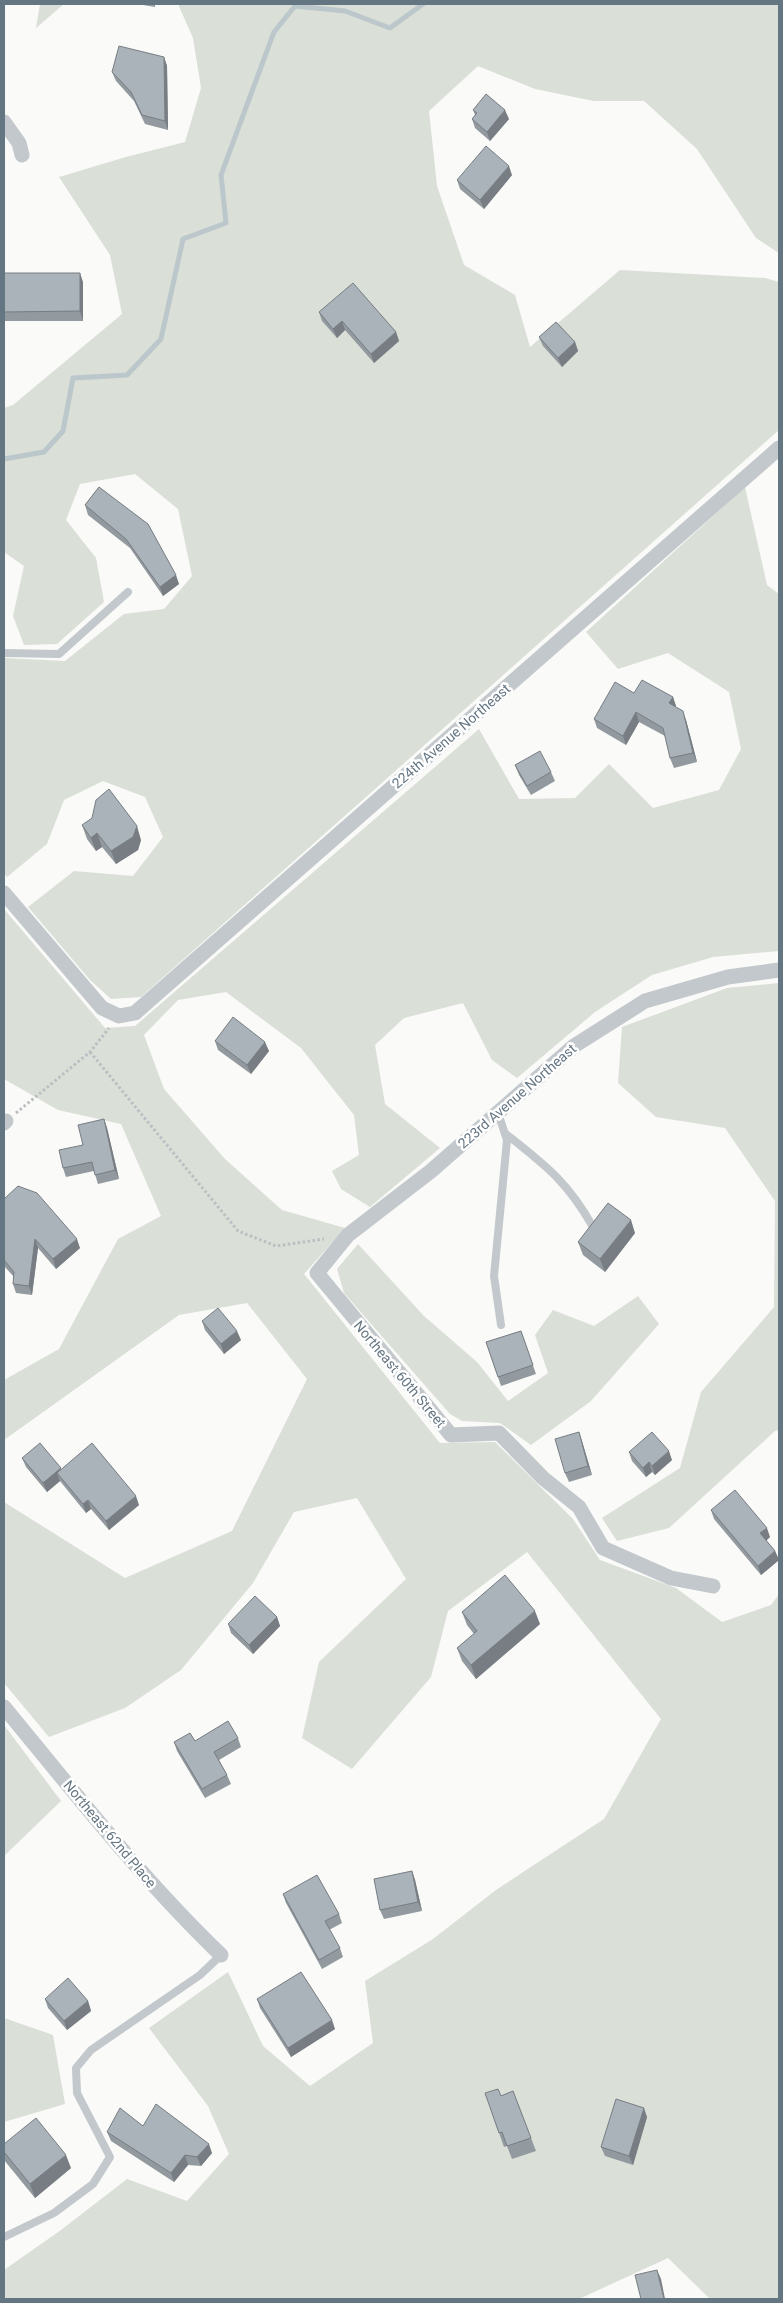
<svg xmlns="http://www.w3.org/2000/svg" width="783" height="2303" font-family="Roboto,sans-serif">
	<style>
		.green { fill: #dadfd7 }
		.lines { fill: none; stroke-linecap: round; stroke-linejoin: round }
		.stream { stroke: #bbc7cb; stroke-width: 5 }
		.path { stroke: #bbbfc2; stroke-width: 3; stroke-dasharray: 2.5 2.5; stroke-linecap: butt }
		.lane { stroke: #c3c8cc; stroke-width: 8 }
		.street { stroke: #c3c8cc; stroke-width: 15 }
		.wall { fill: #929a9f }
		.shaded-wall { fill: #777d82 }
		.building { fill: #aab3b9; stroke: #777d82 }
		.labels { text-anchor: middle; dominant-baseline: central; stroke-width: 5; stroke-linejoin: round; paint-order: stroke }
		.street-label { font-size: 14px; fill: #657683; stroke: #fff }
	</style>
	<rect width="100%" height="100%" fill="#fafaf8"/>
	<!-- green -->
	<g class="green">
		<polygon points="40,4 64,4 36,28"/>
		<polygon points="178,4 779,4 779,253 756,238 697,149 644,101 594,101 535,89 478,66 429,111 437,186 464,265 515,295 530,347 620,270 765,278 779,282 779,430 141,997 111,999 90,980 28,907 74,871 133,876 163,837 145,797 103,781 64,800 47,844 7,877 4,873 4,658 65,661 124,614 164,609 192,576 178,509 135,474 80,484 66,520 96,558 104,602 57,644 24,645 13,616 24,566 4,552 4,408 13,405 122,314 110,255 59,177 126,157 185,142 201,88 193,38"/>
		<polygon points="745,487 767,585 779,594 779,951 713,957 652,975 595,1012 517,1078 492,1060 463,1003 404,1018 375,1045 385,1104 440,1148 370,1207 341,1189 332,1171 359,1155 354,1115 301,1048 226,992 178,1000 144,1035 164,1089 225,1159 282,1210 345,1228 304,1274 440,1443 495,1442 573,1519 600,1560 676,1588 722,1622 771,1605 779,1594 779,2299 710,2299 668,2258 579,2299 4,2299 4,2270 61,2230 127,2179 187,2201 229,2154 208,2106 149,2028 228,1972 263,2046 310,2086 373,2043 365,1981 433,1939 496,1890 604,1819 661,1719 527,1552 448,1611 431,1677 352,1769 302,1738 319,1662 406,1579 357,1498 294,1512 253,1583 181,1670 125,1708 49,1737 4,1683 4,1502 125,1578 232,1531 307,1379 247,1303 179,1315 4,1440 4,1380 59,1349 118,1239 161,1216 121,1124 58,1110 4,1079 4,909 105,1028 135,1026 479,729 519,799 575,798 609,764 653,808 719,790 741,749 729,692 668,653 618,669 586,632"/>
		<polygon points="779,983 779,1430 775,1431 669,1528 617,1541 602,1518 680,1468 701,1392 774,1307 775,1201 725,1128 656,1117 618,1083 622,1027 727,988"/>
		<polygon points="358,1244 424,1316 477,1362 508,1401 548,1373 535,1335 553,1310 594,1326 638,1296 659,1324 591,1401 531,1445 500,1423 462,1421 450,1414 344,1293 337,1269"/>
		<polygon points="4,1725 61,1801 4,1856"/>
		<polygon points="4,2018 53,2035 65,2104 4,2122"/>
	</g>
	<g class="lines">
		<!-- stream -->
		<polyline class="stream" points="4,459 44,452 63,431 73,378 127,375 161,339 183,239 226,223 221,175 274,32 295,6 345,11 390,28 423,4"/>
		<!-- path -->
		<g class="path">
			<polyline points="90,1052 238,1231 276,1246 324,1239"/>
			<polyline points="16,1113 90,1052 109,1028"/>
		</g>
		<!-- lane -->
		<g class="lane">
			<polyline points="4,653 59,654 128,592"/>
			<polyline points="498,1113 507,1140 494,1276 501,1325"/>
			<path d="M506 1134C546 1166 567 1181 593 1227"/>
			<polyline points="4,2237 54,2213 93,2184 110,2157 77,2093 76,2068 91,2050 200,1975 221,1955"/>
		</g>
		<!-- street -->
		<g class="street">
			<polyline points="4,122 19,143 22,155"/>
			<polyline points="4,893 102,1008 119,1016 135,1013 779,448"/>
			<polyline points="4,1123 6,1121"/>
			<polyline points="713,1586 671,1578 603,1548 579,1507 543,1478 499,1433 451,1435 317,1273 348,1235 431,1171 574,1046 645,1001 728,977 779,970"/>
			<path d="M4 1707C74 1792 142 1879 221 1955"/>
		</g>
	</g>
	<!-- wall -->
	<g class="wall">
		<polygon points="137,4 155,4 155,7"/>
		<polygon points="164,57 167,66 168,130 145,124 134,101 116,81 112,72"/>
		<polygon points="473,110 509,119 490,141 475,128 472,119 475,115"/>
		<polygon points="512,175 484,209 460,189 457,180"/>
		<polygon points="4,273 83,282 83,321 4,321"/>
		<polygon points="319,312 396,332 399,341 374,363 345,330 337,338 322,321"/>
		<polygon points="539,337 575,342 578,351 562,367 543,346"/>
		<polygon points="99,487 179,584 163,596 130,548 88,515 85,505"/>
		<polygon points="634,693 673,697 676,707 686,720 697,762 674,768 670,758 665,736 639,722 626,745 597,728 594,719"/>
		<polygon points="515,765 551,772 555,781 531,795 519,775"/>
		<polygon points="82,825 141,840 138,850 116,864 102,847 96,851 87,839"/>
		<polygon points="215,1041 269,1051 251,1074 218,1050"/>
		<polygon points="104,1119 107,1128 119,1179 98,1184 94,1171 66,1177 63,1168"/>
		<polygon points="4,1199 80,1248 56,1269 38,1248 32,1295 16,1293 13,1284 14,1277 4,1266"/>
		<polygon points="635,1233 605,1272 583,1255 578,1242"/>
		<polygon points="202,1321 241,1340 224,1354 205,1330"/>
		<polygon points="521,1331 536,1374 501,1386 486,1342"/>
		<polygon points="579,1432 592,1475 569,1482 565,1473"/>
		<polygon points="629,1452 672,1460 655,1475 652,1472 646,1477 632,1461"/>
		<polygon points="22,1458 62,1469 139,1505 109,1530 91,1509 86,1513 60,1481 47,1492 26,1467"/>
		<polygon points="711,1510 770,1537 766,1540 775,1551 779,1560 761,1575 714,1519"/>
		<polygon points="462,1612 540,1624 476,1679 462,1661 457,1648 474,1634 467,1625"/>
		<polygon points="277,1617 280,1626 253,1654 231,1633 228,1624"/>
		<polygon points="238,1738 241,1747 219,1760 227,1775 231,1784 205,1798 177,1751 174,1742"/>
		<polygon points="412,1871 415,1880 422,1911 384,1919 380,1910"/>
		<polygon points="283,1894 339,1914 342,1923 329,1930 340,1948 343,1957 322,1969 286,1903"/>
		<polygon points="45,1999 88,2001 91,2011 67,2030 48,2008"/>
		<polygon points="257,1999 335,2029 291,2057 260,2008"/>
		<polygon points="513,2091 536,2151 512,2159 507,2146 504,2147 485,2093 501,2096"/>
		<polygon points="647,2117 633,2165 605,2156 601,2147"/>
		<polygon points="143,2126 212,2153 201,2166 188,2165 174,2182 111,2141 107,2132"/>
		<polygon points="4,2144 71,2168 35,2198 4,2160"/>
	</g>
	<!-- shaded-wall -->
	<g class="shaded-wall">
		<polygon points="164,57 167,66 168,130 165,121"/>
		<polygon points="505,110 509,119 490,141 487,132"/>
		<polygon points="509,166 512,175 484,209 480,200"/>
		<polygon points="80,273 83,282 83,321 80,311"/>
		<polygon points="342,321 345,330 337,338 333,329"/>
		<polygon points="396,332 399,341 374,363 371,354"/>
		<polygon points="575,342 578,351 562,367 558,358"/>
		<polygon points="176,575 179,584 163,596 160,587"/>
		<polygon points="673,697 676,706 673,712 669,703"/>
		<polygon points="683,711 686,720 697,762 693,753"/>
		<polygon points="636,712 639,722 626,745 623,736"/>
		<polygon points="137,826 141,840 138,850 116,864 111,851"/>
		<polygon points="97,833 102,847 96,851 91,838"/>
		<polygon points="265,1042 269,1051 251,1074 247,1065"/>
		<polygon points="104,1119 107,1128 119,1179 115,1170"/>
		<polygon points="631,1220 635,1233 605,1272 600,1259"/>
		<polygon points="35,1239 38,1248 32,1295 29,1286"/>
		<polygon points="77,1239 80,1248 56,1269 53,1259"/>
		<polygon points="237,1331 241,1340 224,1354 221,1344"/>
		<polygon points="579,1432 582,1441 592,1475 588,1466"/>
		<polygon points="669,1451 672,1460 655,1475 652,1466"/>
		<polygon points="649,1462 652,1472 646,1477 643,1468"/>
		<polygon points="61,1468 57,1473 60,1481 47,1492 43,1483"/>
		<polygon points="136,1496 139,1505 109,1530 106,1521"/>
		<polygon points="88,1500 91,1509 86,1513 83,1504"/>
		<polygon points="767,1528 770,1537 764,1543 760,1533"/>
		<polygon points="775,1551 779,1560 761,1575 758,1566"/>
		<polygon points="535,1611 540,1624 476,1679 471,1665"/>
		<polygon points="277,1617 280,1626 253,1654 249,1645"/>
		<polygon points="412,1871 415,1880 422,1911 418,1902"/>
		<polygon points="88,2001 91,2011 67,2030 64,2021"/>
		<polygon points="332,2020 335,2029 291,2057 288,2048"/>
		<polygon points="644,2108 647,2117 633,2165 629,2156"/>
		<polygon points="209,2144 212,2153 201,2166 197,2157"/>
		<polygon points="66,2155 71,2168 35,2198 30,2184"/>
		<polygon points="185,2155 188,2165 174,2182 171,2173"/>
		<polygon points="657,2270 661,2279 665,2299 664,2299"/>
	</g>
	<!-- building -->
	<g class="building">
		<polygon points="119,46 164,57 165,121 142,115 131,92 112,72"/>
		<polygon points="486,94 505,110 487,132 472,119 477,113 473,110"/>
		<polygon points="486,146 509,166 480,200 457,180"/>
		<polygon points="4,273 80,273 80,311 4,312"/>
		<polygon points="353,283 396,332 371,354 342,321 333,329 319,312"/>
		<polygon points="556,322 575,342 558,358 539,337"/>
		<polygon points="99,487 148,524 176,575 160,587 126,539 85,505"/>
		<polygon points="642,680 673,697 669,703 683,711 693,753 670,758 663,728 636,712 623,736 594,719 615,682 634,693"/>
		<polygon points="540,751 551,772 527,786 515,765"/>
		<polygon points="109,789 137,826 133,837 111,851 97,833 91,838 82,825 92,818 96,800"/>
		<polygon points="233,1017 265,1042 247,1065 215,1041"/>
		<polygon points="104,1119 115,1170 95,1175 92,1162 63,1168 59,1150 83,1145 78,1125"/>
		<polygon points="18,1186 37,1193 77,1239 53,1259 35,1239 29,1286 13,1284 14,1272 4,1260 4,1199"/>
		<polygon points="608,1203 631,1220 600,1259 578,1242"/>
		<polygon points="218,1308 237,1331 221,1344 202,1321"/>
		<polygon points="521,1331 533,1365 498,1377 486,1342"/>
		<polygon points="579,1432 588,1466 565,1473 555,1439"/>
		<polygon points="652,1432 669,1451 652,1466 649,1462 643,1468 629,1452"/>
		<polygon points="40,1443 61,1468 43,1483 22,1458"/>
		<polygon points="92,1443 136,1496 106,1521 88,1500 83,1504 57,1473"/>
		<polygon points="735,1490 767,1528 760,1533 775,1551 758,1566 711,1510"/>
		<polygon points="505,1575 535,1611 471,1665 457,1648 477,1631 462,1612"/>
		<polygon points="255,1596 277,1617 249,1645 228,1624"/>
		<polygon points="228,1721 238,1738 214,1752 227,1775 202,1789 174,1742 190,1733 195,1741"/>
		<polygon points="412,1871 418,1902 380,1910 374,1879"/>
		<polygon points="317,1875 339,1914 325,1921 340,1948 319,1960 283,1894"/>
		<polygon points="301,1972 332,2020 288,2048 257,1999"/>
		<polygon points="68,1978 88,2001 64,2021 45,1999"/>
		<polygon points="498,2089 501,2096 513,2091 531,2138 507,2146 502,2132 499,2133 485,2093"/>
		<polygon points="616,2099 644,2108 629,2156 601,2147"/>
		<polygon points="156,2104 209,2144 197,2157 185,2155 171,2173 107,2132 120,2108 143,2126"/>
		<polygon points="36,2118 66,2155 30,2184 4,2152 4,2144"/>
		<polygon points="657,2270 664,2299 641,2299 635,2275"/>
	</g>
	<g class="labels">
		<!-- street labels -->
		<g class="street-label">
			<text transform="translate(451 736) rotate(-41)">224th Avenue Northeast</text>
			<text transform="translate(517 1096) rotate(-41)">223rd Avenue Northeast</text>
			<text transform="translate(400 1374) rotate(50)">Northeast 60th Street</text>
			<text transform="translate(110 1834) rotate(50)">Northeast 62nd Place</text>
		</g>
	</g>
	<!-- border -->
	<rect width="783" height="2303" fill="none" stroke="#657683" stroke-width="10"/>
</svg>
